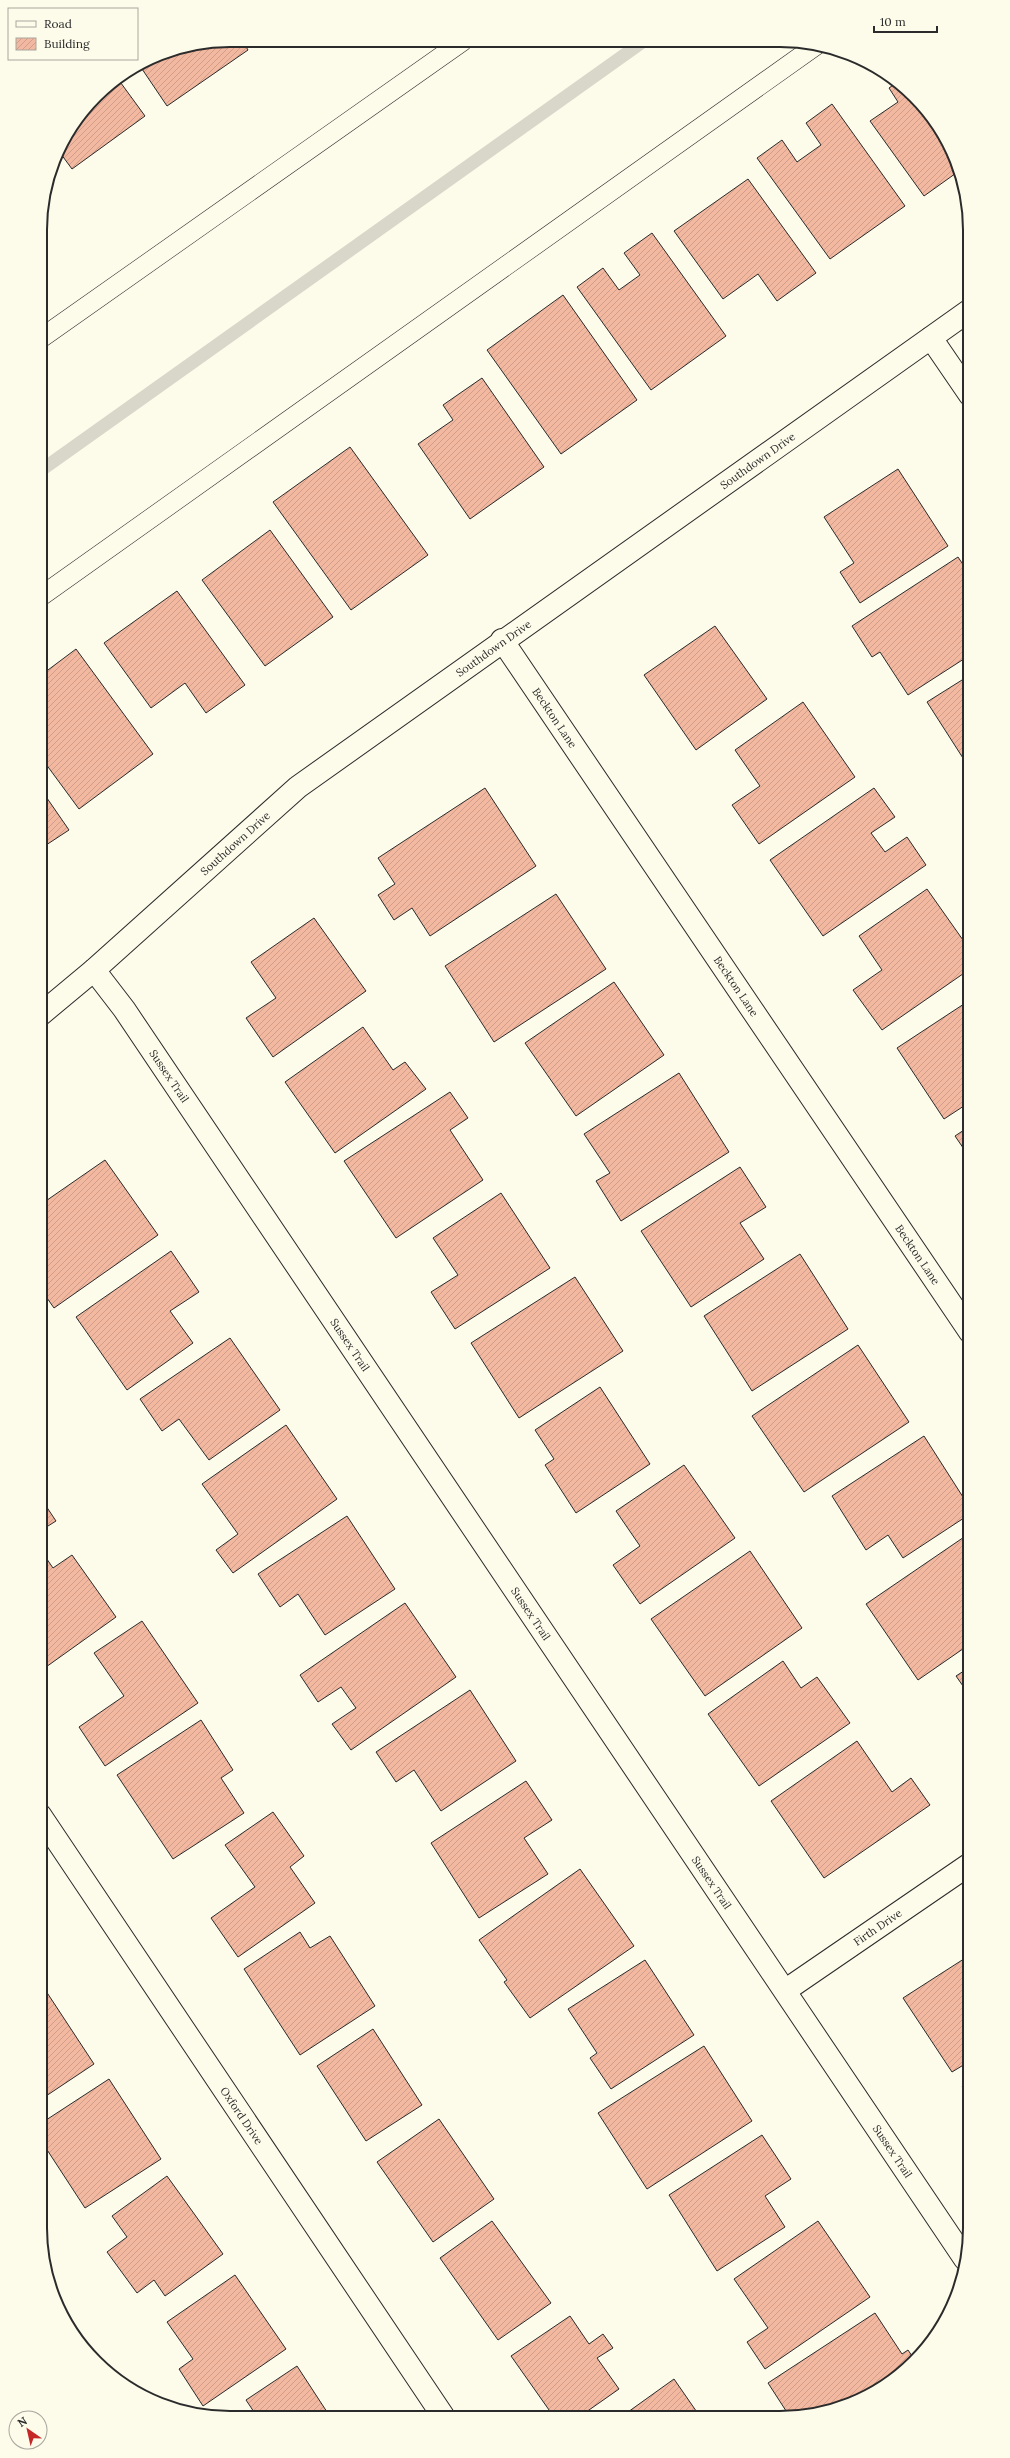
<svg xmlns="http://www.w3.org/2000/svg" width="1010" height="2458" font-family="Lora,serif">
	<style>
		.lines { fill: none; stroke-linecap: round; stroke-linejoin: round }
		.stream { stroke: #d8d7c9; stroke-width: 13 }
		.building { fill: url(#building-hatch); stroke: #2b2b2b }
		.service-casing { stroke: #2b2b2b; stroke-width: 20 }
		.minor-casing { stroke: #2b2b2b; stroke-width: 24 }
		.service { stroke: #fdfbea; stroke-width: 19 }
		.minor { stroke: #fdfbea; stroke-width: 22 }
		.labels { text-anchor: middle; dominant-baseline: central; stroke-width: 3; stroke-linejoin: round; paint-order: stroke }
		.street-label { font-size: 11px; fill: #2b2b2b; stroke: #fdfbea }
		.rim { fill: none; stroke: #2b2b2b; stroke-width: 2 }
	</style>
	<defs>
		<pattern id="building-hatch" width="6" height="6" patternUnits="userSpaceOnUse"><rect width="6" height="6" fill="#f2b8a0"/><path d="M-1 1l2-2M0 6l6-6M5 7l2-2" fill="none" stroke="#d09e8a"/></pattern>
	</defs>
	<rect width="100%" height="100%" fill="#fdfbea"/>
	<g class="lines">
		<!-- stream -->
		<polyline class="stream" points="40,471 641,43"/>
	</g>
	<!-- building -->
	<g class="building">
		<polygon points="230,40 242,40 248,50 167,106 140,66 158,54"/>
		<polygon points="118,79 145,116 72,169 58,150 60,146 105,87"/>
		<polygon points="896,83 914,96 945,135 959,171 924,196 870,121 898,102 889,88"/>
		<polygon points="832,104 905,206 830,259 757,158 782,140 797,162 821,145 806,123"/>
		<polygon points="748,179 816,273 777,301 758,274 723,299 674,231"/>
		<polygon points="652,233 726,336 651,390 577,287 603,268 619,290 640,275 624,253"/>
		<polygon points="563,295 637,400 561,454 487,350"/>
		<polygon points="482,378 544,467 470,519 418,444 453,420 443,405"/>
		<polygon points="350,447 428,555 351,610 273,502"/>
		<polygon points="898,469 948,546 860,603 840,572 854,563 824,517"/>
		<polygon points="270,530 333,617 265,666 202,580"/>
		<polygon points="958,557 970,575 970,655 908,695 880,652 872,657 852,626"/>
		<polygon points="177,591 245,685 206,713 185,683 151,708 104,643"/>
		<polygon points="715,626 767,699 696,750 644,675"/>
		<polygon points="76,649 153,754 79,809 40,756 40,676"/>
		<polygon points="970,675 970,769 927,702"/>
		<polygon points="803,702 855,777 759,844 732,805 760,786 735,750"/>
		<polygon points="40,788 69,830 40,849"/>
		<polygon points="485,788 536,866 430,936 412,908 394,920 378,895 395,884 378,858"/>
		<polygon points="874,788 895,817 871,833 885,852 907,837 926,865 823,936 770,860"/>
		<polygon points="927,889 970,950 970,969 882,1030 853,990 882,970 859,936"/>
		<polygon points="556,894 606,969 494,1042 445,966"/>
		<polygon points="314,918 366,991 273,1057 246,1018 276,998 251,962"/>
		<polygon points="614,982 664,1055 576,1116 525,1043"/>
		<polygon points="970,1000 970,1102 944,1119 897,1048"/>
		<polygon points="363,1027 393,1070 405,1062 426,1089 335,1153 285,1082"/>
		<polygon points="679,1073 729,1152 621,1221 596,1181 610,1173 584,1134"/>
		<polygon points="450,1092 468,1118 450,1130 483,1180 396,1238 344,1161"/>
		<polygon points="970,1126 970,1158 955,1136"/>
		<polygon points="105,1160 158,1235 54,1308 40,1288 40,1205"/>
		<polygon points="740,1167 766,1207 740,1223 764,1259 691,1307 641,1231"/>
		<polygon points="501,1193 550,1268 455,1329 431,1292 458,1275 433,1238"/>
		<polygon points="171,1251 199,1292 170,1311 193,1343 127,1390 76,1317"/>
		<polygon points="800,1254 848,1329 752,1391 704,1316"/>
		<polygon points="575,1277 623,1351 519,1418 471,1343"/>
		<polygon points="230,1338 280,1410 209,1460 179,1419 162,1431 140,1399"/>
		<polygon points="858,1345 909,1422 804,1492 752,1416"/>
		<polygon points="600,1387 650,1464 576,1513 545,1465 554,1459 535,1430"/>
		<polygon points="286,1425 337,1499 233,1573 216,1550 238,1534 202,1484"/>
		<polygon points="924,1436 970,1508 970,1514 903,1558 888,1535 866,1550 832,1496"/>
		<polygon points="684,1465 735,1538 640,1604 613,1565 640,1546 616,1511"/>
		<polygon points="40,1497 56,1521 40,1531"/>
		<polygon points="347,1516 395,1589 325,1635 298,1594 280,1607 258,1574"/>
		<polygon points="970,1533 970,1644 918,1680 866,1604"/>
		<polygon points="40,1549 53,1568 72,1555 116,1617 46,1667 40,1659"/>
		<polygon points="750,1551 802,1628 705,1696 651,1619"/>
		<polygon points="405,1603 456,1677 351,1750 332,1724 356,1708 341,1687 318,1702 300,1675"/>
		<polygon points="142,1621 198,1703 105,1766 79,1727 124,1696 94,1653"/>
		<polygon points="783,1661 801,1688 817,1677 850,1723 759,1786 708,1714"/>
		<polygon points="970,1667 970,1696 956,1676"/>
		<polygon points="470,1690 516,1761 441,1811 414,1770 396,1782 376,1752"/>
		<polygon points="201,1720 233,1770 221,1778 244,1813 173,1859 117,1775"/>
		<polygon points="857,1741 892,1792 911,1778 930,1805 824,1878 771,1801"/>
		<polygon points="526,1781 552,1820 524,1838 548,1874 479,1918 431,1843"/>
		<polygon points="273,1812 304,1856 290,1867 315,1903 238,1957 211,1918 255,1887 225,1845"/>
		<polygon points="580,1869 634,1946 530,2018 504,1982 507,1980 479,1940"/>
		<polygon points="300,1932 310,1948 330,1936 375,2006 300,2055 244,1969"/>
		<polygon points="970,1955 970,2061 952,2072 903,1998"/>
		<polygon points="645,1960 694,2035 611,2089 590,2058 597,2053 568,2009"/>
		<polygon points="42,1985 94,2064 40,2100 40,1986"/>
		<polygon points="373,2029 422,2105 366,2141 317,2066"/>
		<polygon points="704,2046 752,2121 647,2189 598,2113"/>
		<polygon points="109,2079 161,2159 85,2208 40,2139 40,2124"/>
		<polygon points="970,2080 970,2096 962,2086"/>
		<polygon points="439,2119 494,2199 433,2242 377,2162"/>
		<polygon points="762,2135 791,2179 765,2196 785,2227 717,2271 669,2195"/>
		<polygon points="167,2176 223,2254 165,2296 154,2280 137,2293 107,2252 127,2237 112,2216"/>
		<polygon points="492,2221 551,2303 498,2340 440,2258"/>
		<polygon points="818,2221 870,2297 765,2369 747,2342 768,2328 734,2279"/>
		<polygon points="235,2275 286,2349 203,2406 179,2369 193,2359 167,2322"/>
		<polygon points="875,2313 902,2354 908,2350 914,2359 885,2386 829,2412 790,2417 768,2383"/>
		<polygon points="570,2316 589,2344 603,2334 613,2348 597,2358 619,2389 579,2417 554,2417 511,2356"/>
		<polygon points="297,2366 329,2415 256,2415 246,2400"/>
		<polygon points="674,2379 701,2418 621,2417"/>
	</g>
	<g class="lines">
		<defs>
			<g id="service">
				<polyline points="40,339 463,41"/>
				<polyline points="40,597 818,44"/>
			</g>
			<g id="minor">
				<polyline points="931,338 970,395"/>
				<path id="s1" d="M502 640 970 1332"/>
				<path id="s2" d="M94 970 124 1009 965 2259"/>
				<path id="s3" d="M40 1015 94 970 298 787 970 310"/>
				<path id="s4" d="M40 1815 443 2416"/>
				<path id="s5" d="M786 1990 970 1864"/>
			</g>
		</defs>
		<!-- service casing -->
		<use href="#service" class="service-casing"/>
		<!-- minor casing -->
		<use href="#minor" class="minor-casing"/>
		<!-- service -->
		<use href="#service" class="service"/>
		<!-- minor -->
		<use href="#minor" class="minor"/>
	</g>
	<g class="labels">
		<!-- street labels -->
		<g class="street-label">
			<text stroke="none"><textPath href="#s3" startOffset="908">Southdown Drive</textPath></text>
			<text stroke="none"><textPath href="#s3" startOffset="584">Southdown Drive</textPath></text>
			<text stroke="none"><textPath href="#s1" startOffset="94">Beckton Lane</textPath></text>
			<text stroke="none"><textPath href="#s3" startOffset="260">Southdown Drive</textPath></text>
			<text stroke="none"><textPath href="#s1" startOffset="418">Beckton Lane</textPath></text>
			<text stroke="none"><textPath href="#s2" startOffset="130">Sussex Trail</textPath></text>
			<text stroke="none"><textPath href="#s1" startOffset="742">Beckton Lane</textPath></text>
			<text stroke="none"><textPath href="#s2" startOffset="454">Sussex Trail</textPath></text>
			<text stroke="none"><textPath href="#s2" startOffset="778">Sussex Trail</textPath></text>
			<text stroke="none"><textPath href="#s2" startOffset="1102">Sussex Trail</textPath></text>
			<text stroke="none"><textPath href="#s5" startOffset="111">Firth Drive</textPath></text>
			<text stroke="none"><textPath href="#s4" startOffset="362">Oxford Drive</textPath></text>
			<text stroke="none"><textPath href="#s2" startOffset="1426">Sussex Trail</textPath></text>
		</g>
	</g>
	<!-- crop -->
	<path d="M0 0H1010V2458H0ZM230 47H780A183 183 0 0 1 963 230V2228A183 183 0 0 1 780 2411H230A183 183 0 0 1 47 2228V230A183 183 0 0 1 230 47Z" fill="#fdfbea" fill-rule="evenodd"/>
	<path class="rim" d="M230 47H780A183 183 0 0 1 963 230V2228A183 183 0 0 1 780 2411H230A183 183 0 0 1 47 2228V230A183 183 0 0 1 230 47Z"/>
	<!-- legend -->
	<rect x="8" y="8" width="130" height="52" fill="#fdfbea" stroke="#a9a89e"/>
	<rect x="16" y="21" width="20" height="6" fill="#fdfbea" stroke="#a9a89e"/>
	<text x="44" y="28" font-size="12" fill="#2b2b2b">Road</text>
	<rect x="16" y="38" width="20" height="12" fill="url(#building-hatch)" stroke="#a9a89e"/>
	<text x="44" y="48" font-size="12" fill="#2b2b2b">Building</text>
	<!-- north arrow -->
	<g transform="translate(28 2430) rotate(326)"><circle r="19" fill="#fdfbea" stroke="#a9a89e"/>
	<path d="M0-3L7 15L0 10L-7 15Z" fill="#c62828"/>
	<text y="-6" font-size="11" font-weight="bold" text-anchor="middle" fill="#2b2b2b">N</text>
	</g>
	<!-- scale -->
	<path d="M874 26v6h63v-6" fill="none" stroke="#2b2b2b" stroke-width="2"/>
	<text x="880" y="26" font-size="12" fill="#2b2b2b" stroke="#fdfbea" stroke-width="3" paint-order="stroke">10 m</text>
</svg>
